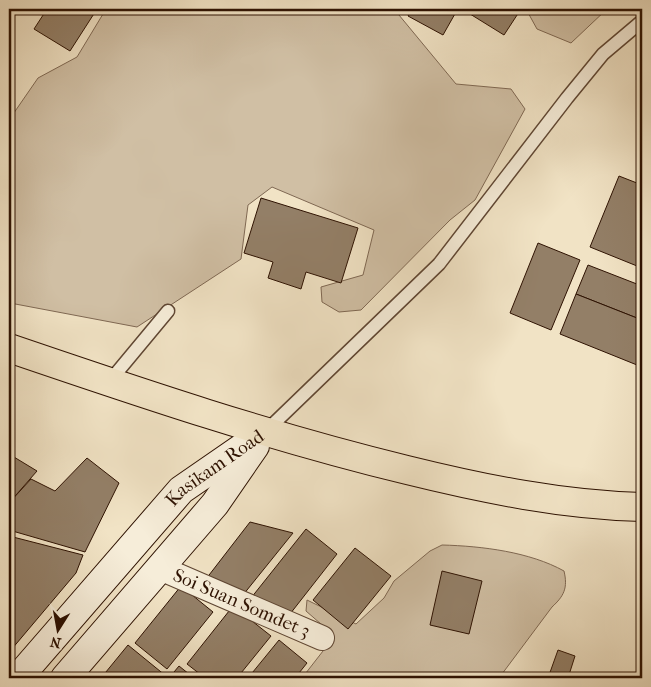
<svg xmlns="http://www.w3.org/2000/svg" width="651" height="687" font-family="'IM FELL French Canon',serif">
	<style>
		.green { fill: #d0bfa4; stroke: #7f6853 }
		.building { fill: #937f67; stroke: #2e1202 }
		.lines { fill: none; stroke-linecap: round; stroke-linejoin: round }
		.lane-casing { stroke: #5f4633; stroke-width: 15 }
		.street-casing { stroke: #5f4633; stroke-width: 26 }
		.secondary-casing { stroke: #2e1202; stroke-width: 30 }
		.primary-casing { stroke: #2e1202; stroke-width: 30 }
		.lane { stroke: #f6edd9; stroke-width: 12 }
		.street { stroke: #f6edd9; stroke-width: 24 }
		.secondary { stroke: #f6edd9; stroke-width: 28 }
		.primary { stroke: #f1e3c5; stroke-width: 28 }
		.labels { text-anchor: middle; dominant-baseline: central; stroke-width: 4; stroke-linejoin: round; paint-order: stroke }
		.street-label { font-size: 19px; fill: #2e1202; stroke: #f6edd9 }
	</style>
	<rect width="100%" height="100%" fill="#f1e3c5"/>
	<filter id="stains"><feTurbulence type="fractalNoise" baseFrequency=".004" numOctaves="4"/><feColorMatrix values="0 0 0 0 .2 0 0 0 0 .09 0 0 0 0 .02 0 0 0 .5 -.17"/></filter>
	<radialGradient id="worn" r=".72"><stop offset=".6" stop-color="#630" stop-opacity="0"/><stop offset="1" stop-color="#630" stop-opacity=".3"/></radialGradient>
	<!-- green -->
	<g class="green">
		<polygon points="106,9 394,9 456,84 511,89 525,109 475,200 450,220 361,310 339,312 322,302 321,287 363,275 374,230 272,187 248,205 241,259 137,327 10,303 9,120 38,78 77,57"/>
		<polygon points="526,9 607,9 571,43 537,29"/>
		<path d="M442 545C482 546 530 552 564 571 568 588 564 596 552 607L499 678H302L323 651 329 631 306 611 307 600 356 624 384 598 394 581 430 551Z"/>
	</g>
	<!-- building -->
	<g class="building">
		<polygon points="47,9 97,9 70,51 34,29"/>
		<polygon points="412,9 450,9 456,12 443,35 408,16"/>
		<polygon points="462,9 521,9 504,35"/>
		<polygon points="619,176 642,185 642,268 590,247"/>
		<polygon points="261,198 358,228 341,283 306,272 301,289 268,278 273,262 244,253"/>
		<polygon points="538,243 580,260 551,330 510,313"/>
		<polygon points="588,265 642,286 642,320 576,294"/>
		<polygon points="576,294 642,320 642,367 560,334"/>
		<polygon points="9,454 37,471 9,503"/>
		<polygon points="87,458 119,483 85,552 9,530 9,503 31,479 55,491"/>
		<polygon points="250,522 293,533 243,595 206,579"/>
		<polygon points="306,529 337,554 290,614 251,598"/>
		<polygon points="13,537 83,555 76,573 11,650 9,647 9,541"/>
		<polygon points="355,548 391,576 348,629 313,600"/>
		<polygon points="442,571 482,581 469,634 430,625"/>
		<polygon points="181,586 213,612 167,669 135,643"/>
		<polygon points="233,606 271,636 237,678 205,678 187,664"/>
		<polygon points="279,640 307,663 295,678 248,678"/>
		<polygon points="128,645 166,676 164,678 101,678"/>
		<polygon points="558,650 575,656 568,678 548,678"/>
		<polygon points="179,666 194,678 169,678"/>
	</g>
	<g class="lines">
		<defs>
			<g id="lane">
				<polyline points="109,382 168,311"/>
				<polyline points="265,432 439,264 567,98 603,54 642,21"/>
			</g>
			<g id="street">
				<path id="s1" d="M160 568 322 638"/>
			</g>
			<g id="secondary">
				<path id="s2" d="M18 678 181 490 265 432"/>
				<polyline points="65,678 215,504 255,446"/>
			</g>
			<path id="primary" d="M9 348C141 393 271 437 407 470 484 489 563 505 642 507"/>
		</defs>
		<!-- lane casing -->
		<use href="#lane" class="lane-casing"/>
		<!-- street casing -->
		<use href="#street" class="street-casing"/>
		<!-- secondary casing -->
		<use href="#secondary" class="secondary-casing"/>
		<!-- primary casing -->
		<use href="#primary" class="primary-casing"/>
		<!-- lane -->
		<use href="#lane" class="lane"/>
		<!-- street -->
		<use href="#street" class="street"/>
		<!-- secondary -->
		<use href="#secondary" class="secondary"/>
		<!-- primary -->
		<use href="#primary" class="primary"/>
	</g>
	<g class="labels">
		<!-- street labels -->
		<g class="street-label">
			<text stroke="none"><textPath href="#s2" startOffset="289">Kasikam Road</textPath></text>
			<text stroke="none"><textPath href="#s1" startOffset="89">Soi Suan Somdet 3</textPath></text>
		</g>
	</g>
	<!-- margin -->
	<rect width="651" height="687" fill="none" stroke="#f1e3c5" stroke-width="30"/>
	<rect x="10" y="10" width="631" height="667" fill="none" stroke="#2e1202" stroke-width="2.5"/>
	<rect x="15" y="15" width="621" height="657" fill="none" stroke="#2e1202"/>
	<!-- north arrow -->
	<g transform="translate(58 630) rotate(191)" stroke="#f6edd9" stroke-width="4" paint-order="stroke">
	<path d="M0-4L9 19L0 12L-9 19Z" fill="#2e1202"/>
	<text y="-8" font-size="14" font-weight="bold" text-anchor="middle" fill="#2e1202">N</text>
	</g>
	<rect width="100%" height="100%" filter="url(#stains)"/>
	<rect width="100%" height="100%" fill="url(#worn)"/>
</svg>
